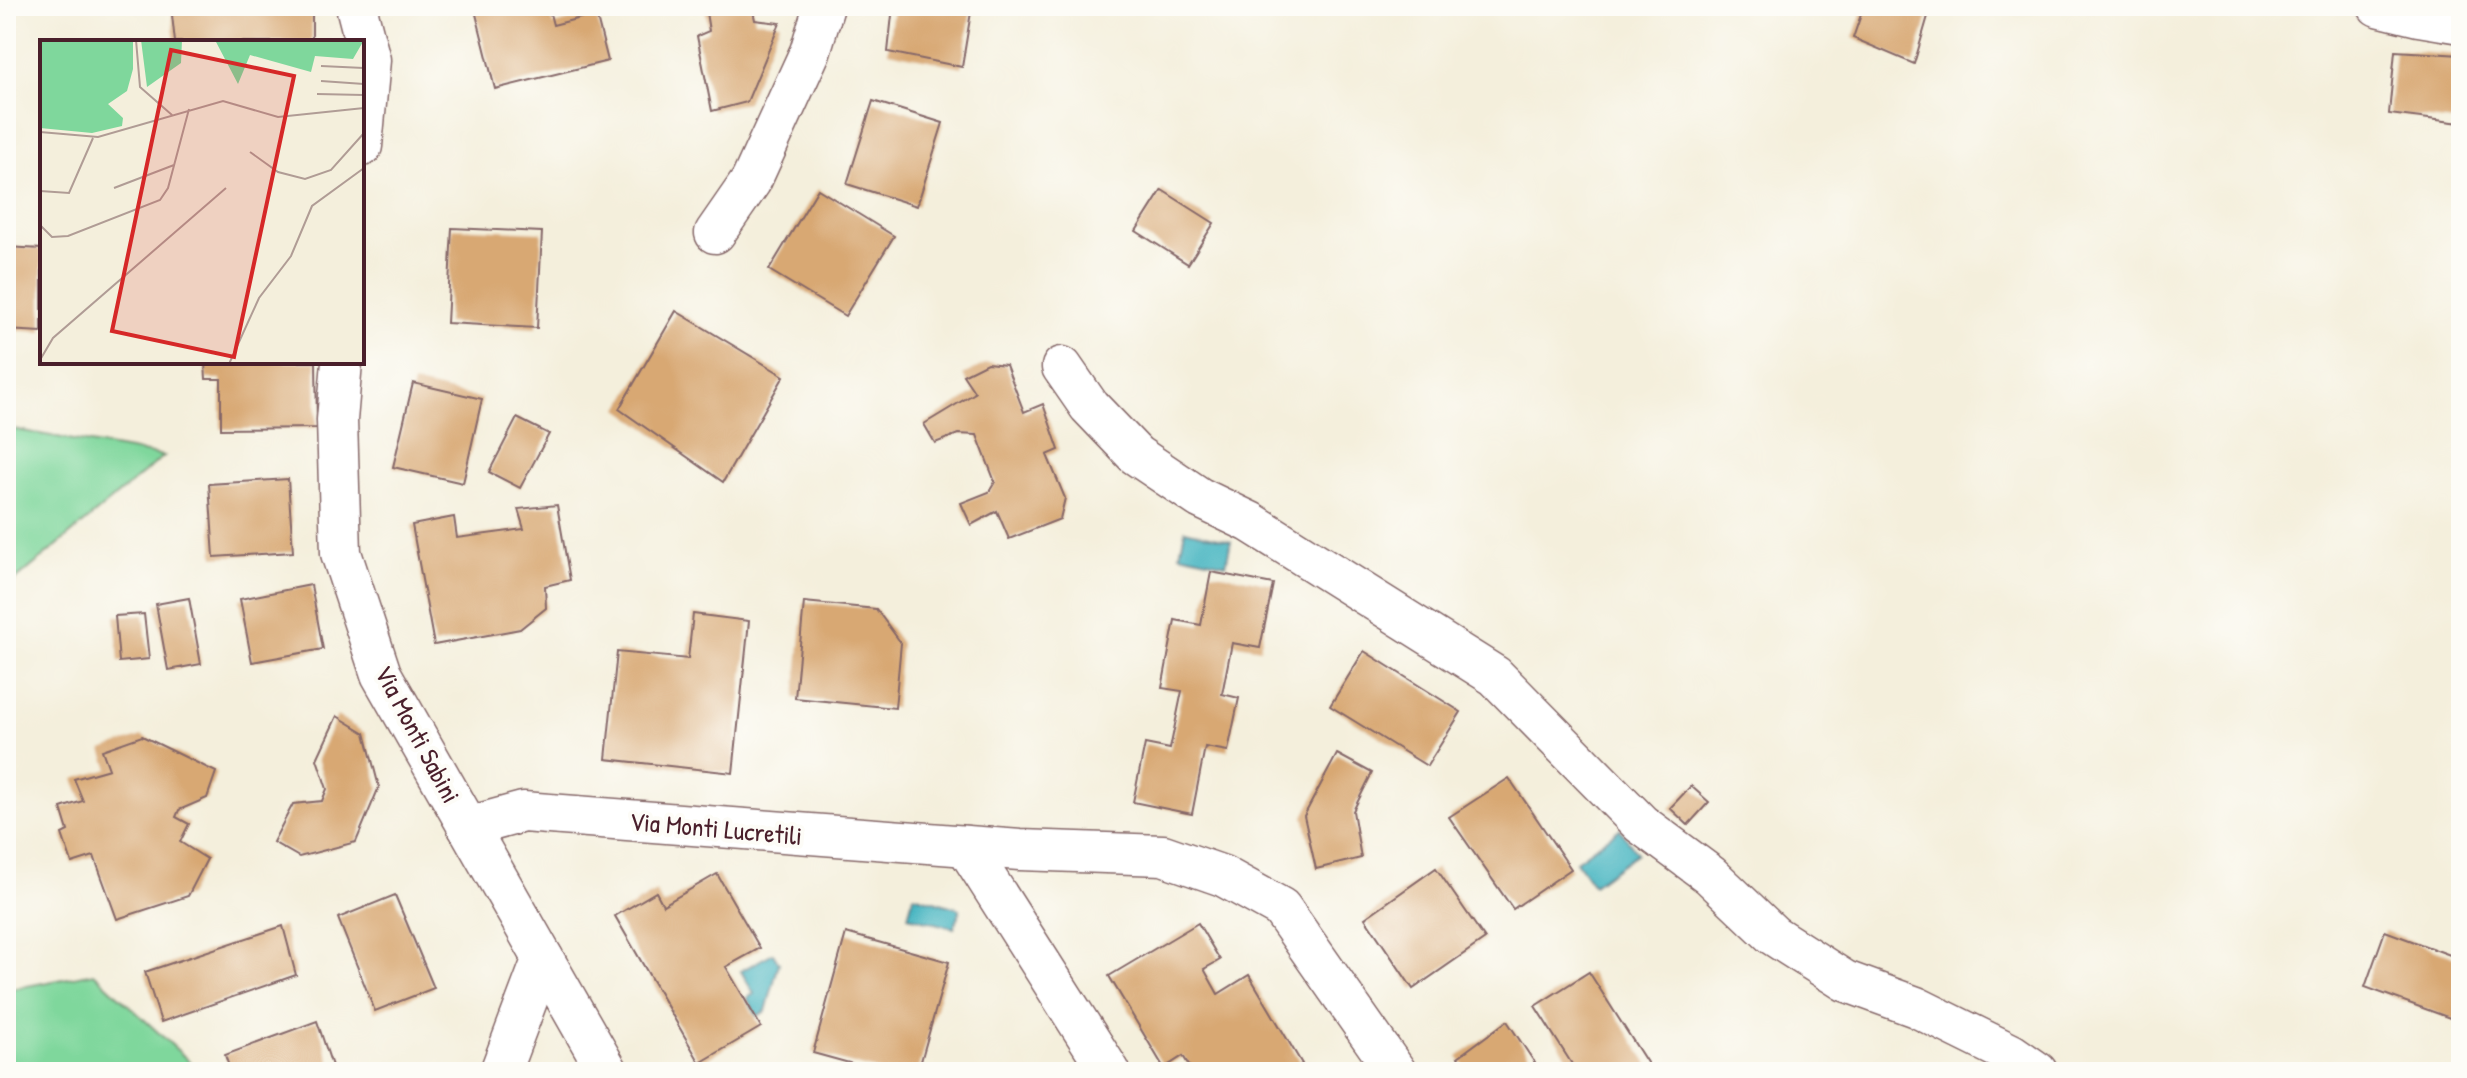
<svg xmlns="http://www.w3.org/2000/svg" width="2467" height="1078" font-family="'Patrick Hand',sans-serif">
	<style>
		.green { fill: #7fd79c; stroke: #647b64; stroke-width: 2 }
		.water { fill: #47b5c1; stroke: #486a76; stroke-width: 2 }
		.building { fill: #d8a873 }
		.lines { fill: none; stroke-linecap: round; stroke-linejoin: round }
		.minor-casing { stroke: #866869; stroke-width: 43 }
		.minor { stroke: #fff; stroke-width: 40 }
		.labels { text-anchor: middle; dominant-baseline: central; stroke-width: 8; stroke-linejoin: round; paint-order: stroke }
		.street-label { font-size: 26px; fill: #4a1f2b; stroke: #fdfcf7 }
		.inset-road { fill: none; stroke: #b09c95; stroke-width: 2 }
		.view { fill: #d62828; fill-opacity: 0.15; stroke: #d62828; stroke-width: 4 }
		.inset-edge { fill: none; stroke: #4a1f2b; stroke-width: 4 }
	</style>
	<rect width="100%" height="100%" fill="#fdfcf7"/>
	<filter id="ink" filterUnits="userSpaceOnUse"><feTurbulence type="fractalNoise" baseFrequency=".0125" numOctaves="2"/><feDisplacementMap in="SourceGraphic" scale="16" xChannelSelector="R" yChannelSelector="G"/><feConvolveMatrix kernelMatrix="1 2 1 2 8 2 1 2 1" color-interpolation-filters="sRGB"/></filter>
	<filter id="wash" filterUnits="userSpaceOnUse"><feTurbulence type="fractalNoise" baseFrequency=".006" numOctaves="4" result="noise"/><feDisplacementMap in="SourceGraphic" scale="32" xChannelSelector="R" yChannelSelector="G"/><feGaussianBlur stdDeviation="1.8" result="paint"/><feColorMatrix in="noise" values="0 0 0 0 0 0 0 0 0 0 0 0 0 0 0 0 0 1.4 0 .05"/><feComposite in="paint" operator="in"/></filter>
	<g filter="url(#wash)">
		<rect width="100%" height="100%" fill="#f4efdc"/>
		<!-- green -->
		<g class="green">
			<polygon points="6,428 164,456 6,588"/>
			<polygon points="94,973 201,1072 6,1072 6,990"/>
		</g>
		<!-- water -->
		<g class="water">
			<polygon points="1185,530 1231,541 1226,564 1180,554"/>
			<polygon points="1620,829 1637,853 1593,885 1576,861"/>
			<polygon points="914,895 960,909 954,928 908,916"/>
			<polygon points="773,953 779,963 766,1011 757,1016 747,998 754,994 741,971"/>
		</g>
		<g id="blocks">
			<!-- building -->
			<g class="building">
				<polygon points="171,6 312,6 312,42 175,42"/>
				<polygon points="474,6 548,6 553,25 596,14 608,61 495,89"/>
				<polygon points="705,6 752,6 755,20 780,23 747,102 712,111 697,36 709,31"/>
				<polygon points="893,6 972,6 962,67 888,52"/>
				<polygon points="1864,6 1931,6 1914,64 1853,38"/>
				<polygon points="2395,51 2461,55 2461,123 2389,114"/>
				<polygon points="873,101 943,123 917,206 847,184"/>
				<polygon points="818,189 894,236 845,316 769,270"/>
				<polygon points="1162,190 1214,223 1188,264 1136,231"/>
				<polygon points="452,228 542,232 537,328 447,323"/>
				<polygon points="6,247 42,249 42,332 6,330"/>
				<polygon points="676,311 784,376 723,482 619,409"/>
				<polygon points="205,362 316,362 317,428 221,429 221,379 206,379"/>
				<polygon points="987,363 1006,365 1024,412 1043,404 1059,450 1047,455 1065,498 1060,519 1009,539 997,511 971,525 961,503 989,492 995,482 977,435 958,434 935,443 924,424 975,393 963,375"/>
				<polygon points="413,383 482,399 463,483 393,467"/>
				<polygon points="517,418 549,434 520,488 489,472"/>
				<polygon points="288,479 293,552 214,557 209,484"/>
				<polygon points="557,505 570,580 545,586 546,608 520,629 434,645 412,525 454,517 457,538 524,529 518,509"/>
				<polygon points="1211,572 1273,584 1260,648 1232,643 1222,694 1239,698 1228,751 1205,747 1192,814 1133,802 1145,744 1170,749 1182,691 1162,688 1175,620 1201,625"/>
				<polygon points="311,585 323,649 252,662 240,599"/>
				<polygon points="189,598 201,664 168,670 156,604"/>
				<polygon points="804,602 876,609 901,643 895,708 795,698"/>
				<polygon points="144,614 149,659 119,662 115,616"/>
				<polygon points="693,614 749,621 733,773 606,759 617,652 688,659"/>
				<polygon points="1364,651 1461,712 1427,766 1330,706"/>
				<polygon points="337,716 365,733 379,787 356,842 299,857 273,842 293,804 322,801 327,789 317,759"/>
				<polygon points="142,736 216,772 207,798 179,810 176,817 189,824 180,842 207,859 188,896 117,919 94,856 72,863 62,834 68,831 61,808 83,801 74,779 109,769 102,750"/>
				<polygon points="1337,754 1372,773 1353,811 1361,858 1316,869 1304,816"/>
				<polygon points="1509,778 1571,869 1513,909 1449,817"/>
				<polygon points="1691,786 1709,802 1688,825 1670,808"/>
				<polygon points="1436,868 1485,939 1413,989 1365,918"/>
				<polygon points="717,874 760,948 726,967 761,1027 700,1063 615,916 656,892 663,905"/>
				<polygon points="395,895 434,988 375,1011 338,918"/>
				<polygon points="1198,923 1220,960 1204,969 1218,994 1249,975 1302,1064 1289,1072 1193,1072 1183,1056 1164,1068 1109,976"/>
				<polygon points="283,926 296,975 161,1022 145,972"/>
				<polygon points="2385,931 2461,959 2461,1022 2365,987"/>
				<polygon points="846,933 949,962 918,1072 882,1072 813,1053"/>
				<polygon points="1589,972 1653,1072 1577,1072 1535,1006"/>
				<polygon points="317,1021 334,1072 231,1072 225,1055"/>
				<polygon points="1507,1021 1541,1072 1468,1072 1458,1057"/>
			</g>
		</g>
	</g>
	<g filter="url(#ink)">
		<use href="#blocks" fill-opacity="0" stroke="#866869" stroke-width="2"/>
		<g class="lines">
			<defs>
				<g id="minor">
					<polyline points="356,6 370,60 362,146"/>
					<polyline points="2378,6 2419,16 2461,23"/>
					<polyline points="715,233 751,181 810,52 824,6"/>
					<polyline points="342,362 337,420 341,553 381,674 608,1072"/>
					<polyline points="1062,367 1089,406 1136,455 1200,498 1250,522 1495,676 1641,824 1710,875 1773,935 1845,981 1916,1007 2011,1054 2037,1072"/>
					<polyline points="468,827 523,812 1020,850 1163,855 1223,876 1281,908 1396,1072"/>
					<polyline points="966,846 1110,1072"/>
					<polyline points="500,1072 543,958"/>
				</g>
			</defs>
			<!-- minor casing -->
			<use href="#minor" class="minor-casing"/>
			<!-- minor -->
			<use href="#minor" class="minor"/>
		</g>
	</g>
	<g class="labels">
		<!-- street labels -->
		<g class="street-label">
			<text transform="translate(418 734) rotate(62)">Via Monti Sabini</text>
			<text transform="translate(716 828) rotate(5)">Via Monti Lucretili</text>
		</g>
	</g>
	<!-- overview -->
	<g transform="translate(40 40)">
		<rect width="324" height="324" fill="#f4efdc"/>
		<path d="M0 0H93V29L87 51 68 64 83 78 82 86 52 93 0 88ZM101 0H142L141 23 107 47ZM175 0H324L313 19 275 16 271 32 210 15 198 44Z" fill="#7fd79c"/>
		<path class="inset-road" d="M96 0 100 47 132 75M281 26 324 28M281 41 324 44M277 54 324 55M0 92 58 97 183 61 238 77 324 68M210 112 238 132 265 139 291 130 324 93M74 148 134 125M0 151 29 153 53 98M0 185 12 197 28 196 120 160 128 148 149 69M0 320 13 298 186 148M189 324 219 258 251 216 272 166 324 128"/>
		<path class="view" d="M131 10 254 36 194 317 72 291Z"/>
		<rect width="324" height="324" class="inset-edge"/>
	</g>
	<!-- margin -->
	<rect width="2467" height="1078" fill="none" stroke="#fdfcf7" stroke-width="32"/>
</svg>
